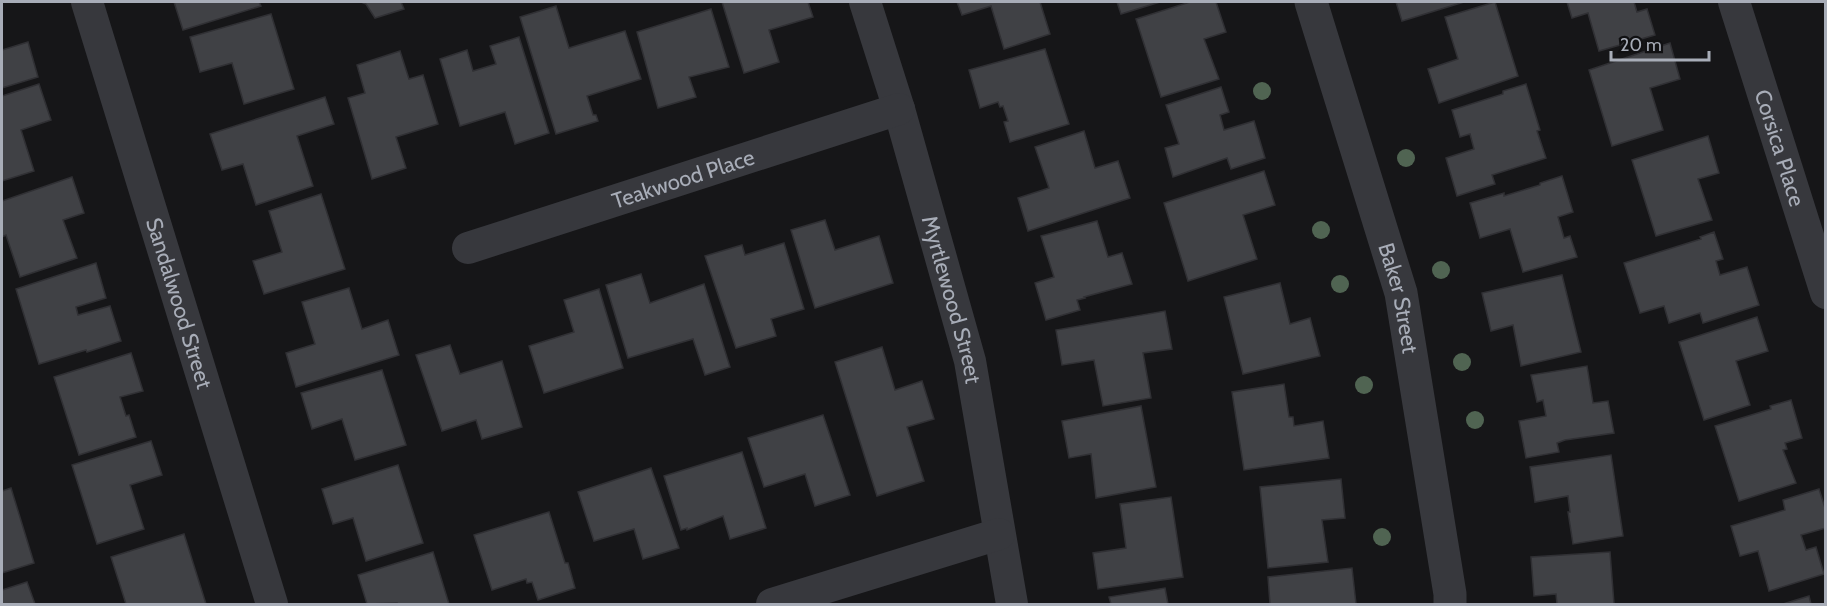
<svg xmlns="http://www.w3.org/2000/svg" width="1827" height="606" font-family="Cabin,sans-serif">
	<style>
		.building { fill: #404145; stroke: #303034; stroke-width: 1.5 }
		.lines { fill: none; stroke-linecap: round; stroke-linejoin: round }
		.minor { stroke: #37383d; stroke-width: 32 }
		.tertiary { stroke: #37383d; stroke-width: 33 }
		.tree { fill: #506452 }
		.labels { text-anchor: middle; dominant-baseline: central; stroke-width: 4.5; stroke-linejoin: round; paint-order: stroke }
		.street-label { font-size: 22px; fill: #a8adb8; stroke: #111113 }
	</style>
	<rect width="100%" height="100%" fill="#161618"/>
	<!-- building -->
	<g class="building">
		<polygon points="174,2 259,2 261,6 183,30"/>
		<polygon points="361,2 401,2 404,9 375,18 366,4"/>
		<polygon points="722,2 808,2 813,17 769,30 779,62 744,73"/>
		<polygon points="957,2 1040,2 1050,34 1004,49 991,6 962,15"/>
		<polygon points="1117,2 1160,2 1121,14"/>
		<polygon points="1190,2 1216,2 1226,32 1204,39 1219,79 1161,97 1136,19"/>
		<polygon points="1396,2 1464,2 1402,21"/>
		<polygon points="1495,2 1518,76 1439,103 1428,69 1458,59 1445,17"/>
		<polygon points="1567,2 1634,2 1637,12 1647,9 1655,35 1599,51 1588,13 1572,18"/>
		<polygon points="556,6 569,48 625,31 641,79 587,96 593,115 596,115 598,121 556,134 520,17"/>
		<polygon points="711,9 729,67 689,77 696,97 658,108 637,32"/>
		<polygon points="271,14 294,89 244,104 232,63 200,72 190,37"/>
		<polygon points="519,37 549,133 515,144 505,112 460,126 440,59 467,50 473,71 496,64 490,46"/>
		<polygon points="28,42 38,77 2,88 2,50"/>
		<polygon points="1670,43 1680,79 1650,88 1663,130 1612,146 1589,70"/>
		<polygon points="1045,49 1069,124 1010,142 1004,122 1008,121 1003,106 1000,107 998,102 980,108 969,70"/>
		<polygon points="400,51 409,79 423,75 438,124 396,137 406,168 372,179 348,98 365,93 357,65"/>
		<polygon points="39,84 51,120 21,130 34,171 2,181 2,96"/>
		<polygon points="1526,84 1540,130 1537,131 1546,158 1492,175 1495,184 1457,196 1446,158 1474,149 1470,134 1460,137 1452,110 1503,94 1503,91"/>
		<polygon points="1221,87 1229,112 1220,115 1224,130 1254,121 1265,158 1231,169 1227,158 1173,177 1165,148 1179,144 1166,105"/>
		<polygon points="325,97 334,124 297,136 313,186 256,205 243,164 222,170 210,134"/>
		<polygon points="1084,131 1095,168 1118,161 1130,198 1028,231 1018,198 1049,188 1035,147"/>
		<polygon points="1708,136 1719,173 1698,179 1712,220 1656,236 1632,160"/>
		<polygon points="1264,171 1275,205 1243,215 1257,259 1188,281 1164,203"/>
		<polygon points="1562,176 1573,212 1558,217 1564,238 1570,236 1577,257 1523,272 1510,229 1480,238 1470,203 1504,193 1504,196 1540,185 1540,183"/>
		<polygon points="72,177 84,213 63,220 77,258 20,277 6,235 2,237 2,201"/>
		<polygon points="321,194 345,269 264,294 253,261 282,252 269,211"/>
		<polygon points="825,220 835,250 879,236 893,283 815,308 791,230"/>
		<polygon points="1097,221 1108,257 1122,253 1132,284 1084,297 1085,298 1077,300 1080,310 1046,320 1035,283 1054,277 1041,236"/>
		<polygon points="1714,232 1723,259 1716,261 1720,275 1747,267 1759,305 1703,323 1700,313 1669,323 1664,306 1640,313 1624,263 1701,239 1700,237"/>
		<polygon points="784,243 804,309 771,319 776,336 736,348 705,256 742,245 745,255"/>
		<polygon points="96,263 106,298 76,307 78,315 110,306 121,341 87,352 86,350 39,364 16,289"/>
		<polygon points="641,274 650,303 704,284 730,367 705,375 693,339 628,358 606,285"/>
		<polygon points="1562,275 1581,352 1521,366 1513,325 1491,331 1482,293"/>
		<polygon points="1280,283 1290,324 1310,318 1320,356 1243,374 1224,297"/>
		<polygon points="349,288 362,329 388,320 399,355 296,387 286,353 315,344 302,302"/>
		<polygon points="599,289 623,368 544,393 529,346 574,332 564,300"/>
		<polygon points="1165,311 1172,349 1143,353 1151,398 1103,406 1094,360 1062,365 1056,330"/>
		<polygon points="1757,317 1768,351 1736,361 1750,405 1704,420 1679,342"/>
		<polygon points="450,345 460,374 502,361 522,427 482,439 476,420 442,431 416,355"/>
		<polygon points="882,347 895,390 922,381 934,419 907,427 924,481 877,496 835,362"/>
		<polygon points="131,353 143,391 120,397 126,416 129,415 136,437 79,455 54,377"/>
		<polygon points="1587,366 1593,403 1608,401 1614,433 1565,440 1557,443 1559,452 1526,458 1519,421 1546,416 1543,400 1537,402 1531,375"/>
		<polygon points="382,370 406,445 355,460 342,419 312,429 301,393"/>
		<polygon points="1284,384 1289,417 1293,417 1294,426 1323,421 1329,458 1244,470 1232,392"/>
		<polygon points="1791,400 1802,438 1785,443 1787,449 1783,450 1796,483 1739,501 1715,426 1771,409 1770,406"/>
		<polygon points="1141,406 1156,487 1096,498 1091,454 1069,458 1062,421"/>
		<polygon points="823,415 850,495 815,506 805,474 764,487 748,438"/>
		<polygon points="151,441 162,475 130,485 144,529 97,544 72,465"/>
		<polygon points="742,452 766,528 730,539 723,516 687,530 687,528 681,530 664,476"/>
		<polygon points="1611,455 1623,536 1573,544 1568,512 1570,512 1568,496 1535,502 1530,467"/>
		<polygon points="398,465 423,543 366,561 353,518 333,524 322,489"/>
		<polygon points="651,468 679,548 643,559 634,529 594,541 578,492"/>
		<polygon points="1341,479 1345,518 1322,520 1328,562 1268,568 1260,487"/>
		<polygon points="11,488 34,563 2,573 2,491"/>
		<polygon points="1819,489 1826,511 1826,528 1801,535 1806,550 1816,547 1824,574 1769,591 1758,551 1740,556 1731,526 1785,510 1783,500"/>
		<polygon points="1171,497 1183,577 1098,589 1093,553 1126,548 1120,504"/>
		<polygon points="549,512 565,563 568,563 575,588 538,600 532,582 527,583 526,579 492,590 474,535"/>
		<polygon points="184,534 206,604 126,604 111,557"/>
		<polygon points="433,552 449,604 397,604 397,603 367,604 358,575"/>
		<polygon points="1610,552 1614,604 1557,604 1556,594 1534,596 1531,557"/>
		<polygon points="1352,568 1356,604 1270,604 1268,577"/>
		<polygon points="27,582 35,604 2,604 2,590"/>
		<polygon points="1165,588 1168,604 1111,604 1109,597"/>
		<polygon points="1809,596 1811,604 1783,604"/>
	</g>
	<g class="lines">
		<!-- minor -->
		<g class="minor">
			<path id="s1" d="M87 2 272 604"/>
			<path id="s2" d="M865 2 899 109 970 361 1012 604"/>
			<path id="s3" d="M1734 2 1826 293"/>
			<path id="s4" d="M468 248 899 109"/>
			<polyline points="772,604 999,534"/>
		</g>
		<!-- tertiary -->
		<path class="tertiary" id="s5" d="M1311 2 1401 293 1450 594V604"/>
	</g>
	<!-- trees -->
	<g class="tree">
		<circle cx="1262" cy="91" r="9"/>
		<circle cx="1406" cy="158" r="9"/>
		<circle cx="1321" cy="230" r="9"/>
		<circle cx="1441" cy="270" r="9"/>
		<circle cx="1340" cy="284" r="9"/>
		<circle cx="1462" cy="362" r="9"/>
		<circle cx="1364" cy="385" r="9"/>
		<circle cx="1475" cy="420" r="9"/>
		<circle cx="1382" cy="537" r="9"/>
	</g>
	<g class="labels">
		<!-- street labels -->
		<g class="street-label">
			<text stroke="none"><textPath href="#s3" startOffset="153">Corsica Place</textPath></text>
			<text stroke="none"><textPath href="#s4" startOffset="226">Teakwood Place</textPath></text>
			<text stroke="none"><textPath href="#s5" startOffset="309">Baker Street</textPath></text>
			<text stroke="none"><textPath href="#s2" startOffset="310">Myrtlewood Street</textPath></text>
			<text stroke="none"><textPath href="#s1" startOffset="315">Sandalwood Street</textPath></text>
		</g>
	</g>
	<!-- border -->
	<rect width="1827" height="606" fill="none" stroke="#a8adb8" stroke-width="6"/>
	<!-- scale -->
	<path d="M1611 51v9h98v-9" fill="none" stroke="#a8adb8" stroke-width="3"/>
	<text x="1620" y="51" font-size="18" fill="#a8adb8" stroke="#111113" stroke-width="4.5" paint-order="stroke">20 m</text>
</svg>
